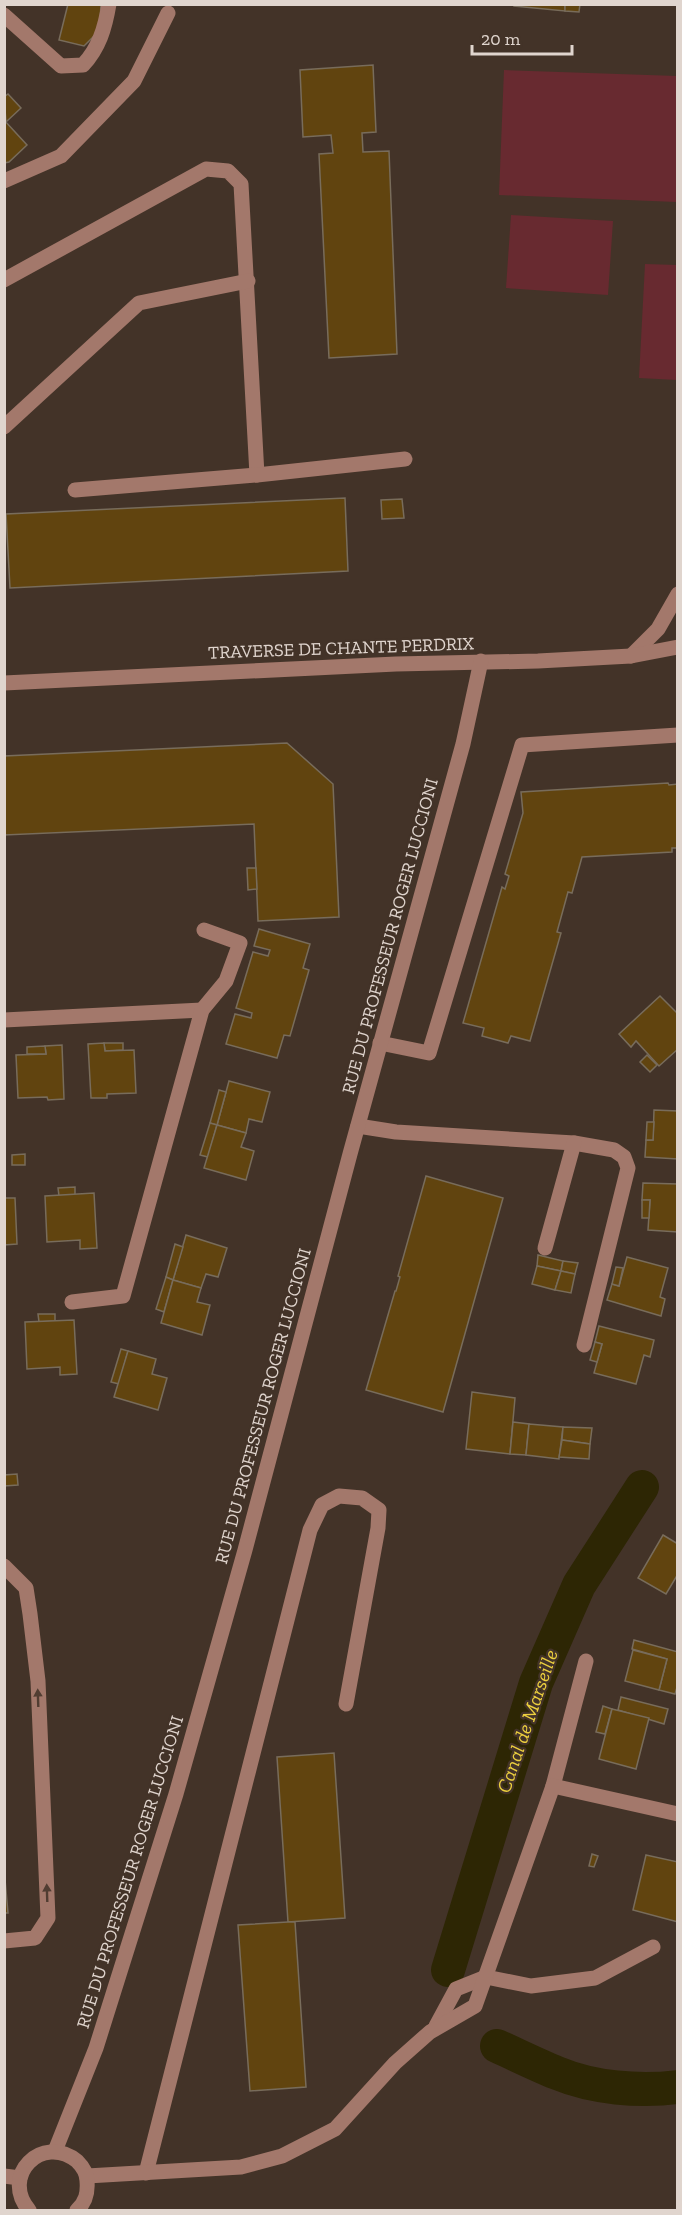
<svg xmlns="http://www.w3.org/2000/svg" width="682" height="2215" font-family="'Zilla Slab',serif">
	<style>
		.green { fill: #682a30 }
		.lines { fill: none; stroke-linecap: round; stroke-linejoin: round }
		.canal { stroke: #2d2604; stroke-width: 34 }
		.building { fill: #61440f; stroke: #786c5b; stroke-width: 1.5 }
		.minor { stroke: #a3786b; stroke-width: 15 }
		.oneway { fill: #513d32 }
		.labels { text-anchor: middle; dominant-baseline: central; stroke-width: 4.5; stroke-linejoin: round; paint-order: stroke }
		.street-label { font-size: 18px; fill: #e0d5ce; stroke: #433328 }
		.water-label { font-size: 20px; font-style: italic; fill: #eccf3e; stroke: #433328 }
	</style>
	<rect width="100%" height="100%" fill="#433328"/>
	<!-- green -->
	<g class="green">
		<polygon points="504,70 677,76 677,202 499,195"/>
		<polygon points="511,215 613,221 608,295 506,288"/>
		<polygon points="645,264 677,265 677,380 639,378"/>
	</g>
	<g class="lines">
		<!-- canal -->
		<g class="canal">
			<polyline points="448,1970 536,1683 579,1585 642,1487"/>
			<path d="M497 2046C517 2055 537 2065 557 2073 593 2088 639 2092 678 2087"/>
		</g>
	</g>
	<!-- building -->
	<g class="building">
		<polygon points="68,4 101,5 100,20 96,34 84,46 59,40"/>
		<polygon points="514,4 565,4 565,11 514,6"/>
		<polygon points="565,4 580,4 579,12 565,11"/>
		<polygon points="373,65 376,132 362,133 363,152 389,151 397,354 329,358 319,154 333,153 331,135 303,137 300,70"/>
		<polygon points="8,94 21,108 6,122 4,97"/>
		<polygon points="4,120 27,145 9,162 4,163"/>
		<polygon points="345,498 348,571 10,588 6,514"/>
		<polygon points="402,499 404,518 382,519 381,500"/>
		<polygon points="287,743 333,784 339,917 258,921 254,824 4,835 4,756"/>
		<polygon points="668,783 669,785 678,784 678,848 672,848 672,852 582,857 572,893 568,892 557,932 561,933 530,1041 511,1036 508,1043 482,1036 484,1028 463,1023 502,887 505,889 509,876 505,874 523,813 521,792"/>
		<polygon points="247,868 256,868 257,889 248,890"/>
		<polygon points="259,929 310,944 303,968 309,970 290,1036 284,1035 277,1058 226,1044 235,1014 251,1018 252,1013 236,1008 253,952 268,956 270,950 254,946"/>
		<polygon points="660,996 678,1014 678,1049 659,1066 636,1041 631,1047 619,1034"/>
		<polygon points="104,1043 123,1043 123,1050 105,1051"/>
		<polygon points="104,1043 105,1051 134,1050 136,1093 107,1094 107,1098 91,1098 88,1044"/>
		<polygon points="62,1045 64,1099 48,1100 47,1097 18,1098 16,1055 46,1054 45,1046"/>
		<polygon points="45,1046 46,1054 27,1054 27,1047"/>
		<polygon points="647,1055 657,1065 650,1072 640,1062"/>
		<polygon points="229,1081 270,1092 262,1122 249,1119 246,1133 217,1125"/>
		<polygon points="219,1090 226,1092 217,1125 210,1123"/>
		<polygon points="654,1110 678,1111 678,1159 645,1157 646,1140 653,1140"/>
		<polygon points="647,1122 654,1122 653,1140 646,1140"/>
		<polygon points="210,1123 217,1125 208,1157 200,1155"/>
		<polygon points="217,1125 246,1133 241,1147 254,1151 246,1180 204,1168"/>
		<polygon points="25,1154 25,1165 12,1165 12,1155"/>
		<polygon points="426,1176 503,1198 443,1412 366,1390 395,1291 396,1291 400,1277 398,1276"/>
		<polygon points="643,1183 678,1184 678,1232 648,1230 650,1200 642,1200"/>
		<polygon points="75,1187 75,1195 59,1196 58,1188"/>
		<polygon points="94,1193 97,1248 80,1249 80,1240 47,1242 45,1196"/>
		<polygon points="4,1198 15,1198 17,1244 4,1245"/>
		<polygon points="642,1200 650,1200 649,1218 642,1218"/>
		<polygon points="186,1235 227,1248 218,1277 206,1274 201,1288 173,1280"/>
		<polygon points="175,1244 183,1247 173,1280 166,1277"/>
		<polygon points="538,1255 563,1261 561,1271 537,1266"/>
		<polygon points="627,1257 668,1268 660,1297 665,1299 661,1316 607,1300 612,1284 619,1286"/>
		<polygon points="563,1261 578,1263 575,1274 561,1271"/>
		<polygon points="537,1266 561,1271 555,1290 532,1284"/>
		<polygon points="616,1267 623,1268 619,1286 612,1284"/>
		<polygon points="561,1271 575,1274 571,1293 555,1290"/>
		<polygon points="166,1277 173,1280 164,1312 156,1309"/>
		<polygon points="173,1280 201,1288 197,1302 210,1305 202,1335 161,1323"/>
		<polygon points="38,1314 55,1314 55,1321 39,1322"/>
		<polygon points="74,1320 77,1374 60,1375 60,1367 27,1369 25,1322"/>
		<polygon points="599,1326 654,1340 650,1357 644,1355 636,1384 594,1373 602,1344 595,1342"/>
		<polygon points="595,1342 602,1344 597,1362 590,1360"/>
		<polygon points="121,1349 128,1351 119,1384 111,1382"/>
		<polygon points="128,1351 156,1359 152,1374 167,1378 158,1410 114,1397"/>
		<polygon points="472,1392 515,1398 510,1454 466,1449"/>
		<polygon points="513,1422 529,1424 526,1455 510,1454"/>
		<polygon points="529,1424 563,1427 559,1459 526,1455"/>
		<polygon points="563,1427 592,1428 590,1444 562,1440"/>
		<polygon points="562,1440 590,1444 589,1459 559,1457"/>
		<polygon points="17,1474 18,1485 4,1486 4,1475"/>
		<polygon points="663,1535 678,1544 678,1574 666,1594 638,1578"/>
		<polygon points="634,1640 678,1652 678,1684 675,1694 659,1690 667,1659 632,1649"/>
		<polygon points="633,1650 667,1659 659,1690 625,1681"/>
		<polygon points="621,1697 668,1709 664,1724 618,1710"/>
		<polygon points="603,1706 612,1709 605,1734 596,1732"/>
		<polygon points="612,1709 649,1718 636,1769 599,1759"/>
		<polygon points="334,1753 345,1918 288,1922 277,1757"/>
		<polygon points="592,1854 598,1856 594,1867 589,1866"/>
		<polygon points="646,1855 678,1862 678,1922 633,1910"/>
		<polygon points="4,1868 8,1913 4,1913"/>
		<polygon points="288,1922 295,1922 306,2087 250,2091 238,1925"/>
	</g>
	<g class="lines">
		<!-- minor -->
		<g class="minor">
			<path d="M4 15 61 66 83 65C99 48 105 28 109 4"/>
			<polyline points="4,181 61,156 134,81 168,13"/>
			<polyline points="4,280 206,169 228,171 241,184 257,475"/>
			<polyline points="4,427 139,303 248,281"/>
			<polyline points="75,490 257,475 405,459"/>
			<polyline points="631,656 658,629 678,594"/>
			<polyline points="4,683 396,664 538,661 631,656 678,647"/>
			<polyline points="4,1020 202,1010"/>
			<polyline points="380,1043 429,1053 522,745 678,735"/>
			<polyline points="358,1126 396,1132 574,1143 614,1150 624,1157 628,1168 584,1345"/>
			<polyline points="545,1248 574,1143"/>
			<polyline points="72,1302 123,1296 202,1010 226,981 240,943 204,930"/>
			<polyline points="4,1566 26,1588 30,1614 38,1681 48,1918 35,1938 4,1941"/>
			<polyline points="553,1786 586,1661"/>
			<polyline points="486,1977 531,1986 595,1978 653,1947"/>
			<polyline points="436,2026 456,1989 486,1977"/>
			<polyline points="55,2151 96,2048 176,1794 245,1550 350,1154 463,744 481,661"/>
			<polyline points="146,2173 310,1530 322,1505 339,1496 362,1498 379,1510 378,1528 346,1704"/>
			<polyline points="4,2176 20,2178"/>
			<polyline points="87,2176 241,2167 282,2156 335,2129 395,2063 430,2032 475,2006 553,1786 678,1814"/>
			<path d="M29 2210C0 2176 42 2133 77 2161 82 2166 87 2174 87 2181 88 2193 86 2202 77 2210"/>
		</g>
	</g>
	<!-- one-way arrows -->
	<defs><path id="oneway-solid" d="M-6-.8H1V-3.2L6.5 0L1 3.2V.8H-6Z" transform="scale(1.5)"/></defs>
	<g class="oneway">
		<use href="#oneway-solid" transform="translate(38 1698) rotate(-92)"/>
		<use href="#oneway-solid" transform="translate(47 1893) rotate(-92)"/>
	</g>
	<g class="labels">
		<!-- street labels -->
		<g class="street-label">
			<text transform="translate(341 648) rotate(-2)">TRAVERSE DE CHANTE PERDRIX</text>
			<text transform="translate(390 936) rotate(-75)">RUE DU PROFESSEUR ROGER LUCCIONI</text>
			<text transform="translate(263 1406) rotate(-75)">RUE DU PROFESSEUR ROGER LUCCIONI</text>
			<text transform="translate(130 1872) rotate(-73)">RUE DU PROFESSEUR ROGER LUCCIONI</text>
		</g>
		<!-- water labels -->
		<g class="water-label">
			<text transform="translate(527 1721) rotate(-71)">Canal de Marseille</text>
		</g>
	</g>
	<!-- border -->
	<rect width="682" height="2215" fill="none" stroke="#e0d5ce" stroke-width="12"/>
	<!-- scale -->
	<path d="M472 45v9h100v-9" fill="none" stroke="#e0d5ce" stroke-width="3"/>
	<text x="481" y="45" font-size="18" fill="#e0d5ce" stroke="#433328" stroke-width="4.5" paint-order="stroke">20 m</text>
</svg>
